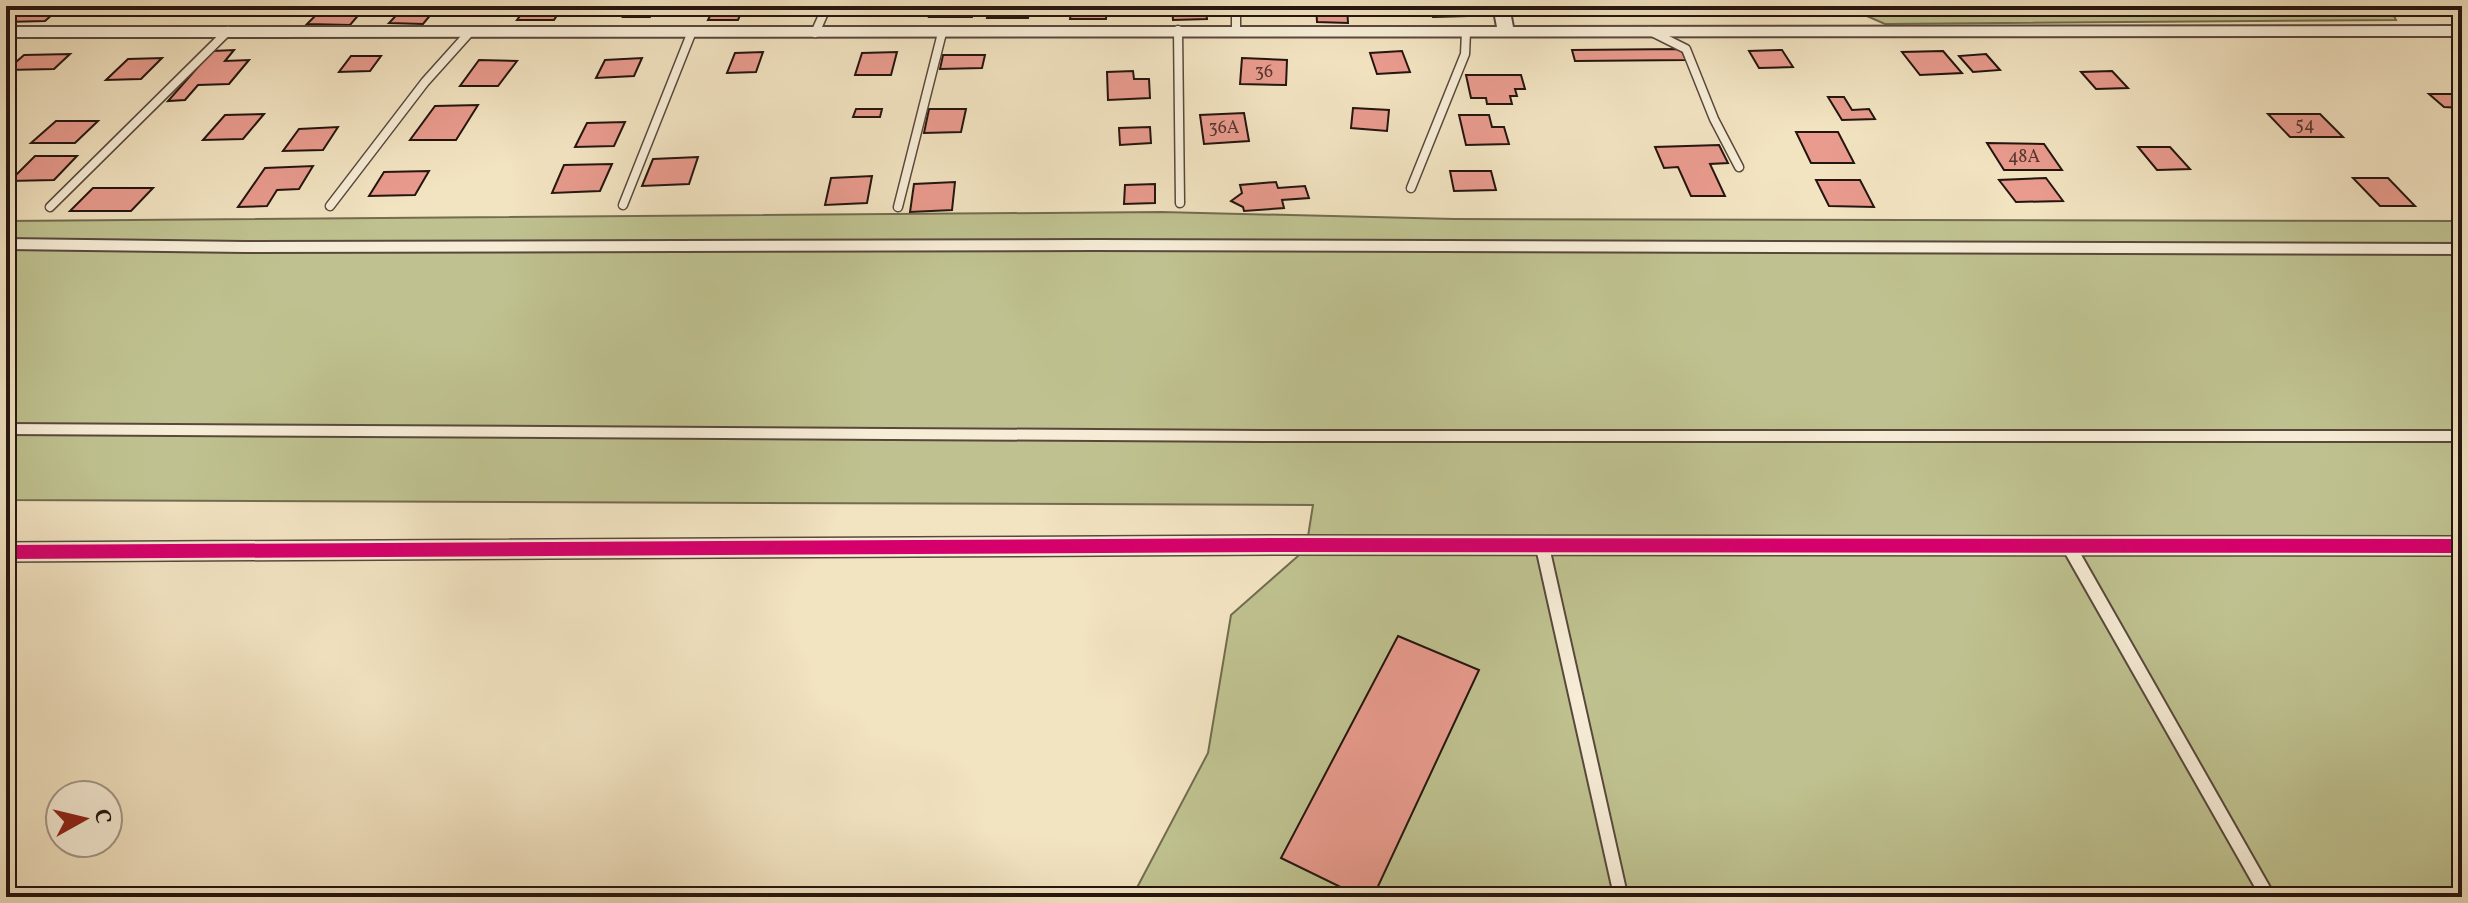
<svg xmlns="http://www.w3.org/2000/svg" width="2468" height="903" font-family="Vollkorn,serif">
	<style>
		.green { fill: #bfc290; stroke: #726c50; stroke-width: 2 }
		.building { fill: #e99b8e; stroke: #24150f; stroke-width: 2 }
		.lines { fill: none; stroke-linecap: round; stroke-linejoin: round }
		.service-far2-casing { stroke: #58483c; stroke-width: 11 }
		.service-far1-casing { stroke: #58483c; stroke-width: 14 }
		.service-casing { stroke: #58483c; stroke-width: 17 }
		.minor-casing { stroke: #58483c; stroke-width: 4 }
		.service-far2 { stroke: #f7edd7; stroke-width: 8 }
		.service-far1 { stroke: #f7edd7; stroke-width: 10 }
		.service { stroke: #f7edd7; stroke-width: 13 }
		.minor { fill: #f7edd7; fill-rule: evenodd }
		.cycleway-casing { stroke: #f7edd7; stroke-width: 19 }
		.cycleway { stroke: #d6006c; stroke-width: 14 }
		.labels { text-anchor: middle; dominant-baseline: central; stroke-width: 6; stroke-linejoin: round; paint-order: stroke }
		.far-number-label { font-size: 18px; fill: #55362f }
	</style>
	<rect width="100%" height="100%" fill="#f2e3c1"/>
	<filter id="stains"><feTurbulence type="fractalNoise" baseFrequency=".0025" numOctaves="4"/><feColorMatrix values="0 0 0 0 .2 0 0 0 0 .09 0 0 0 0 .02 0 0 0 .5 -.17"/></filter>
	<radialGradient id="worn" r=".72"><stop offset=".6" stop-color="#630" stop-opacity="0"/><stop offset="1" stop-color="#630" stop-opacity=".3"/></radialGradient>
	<!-- green -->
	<g class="green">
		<polygon points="1844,6 2389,6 2396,20 1885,24"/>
		<polygon points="1161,212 1455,219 2462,221 2462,897 1132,897 1208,753 1231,615 1306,549 1313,505 6,500 6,221"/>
	</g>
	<!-- building -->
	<g class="building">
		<polygon points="25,6 62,6 45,21 6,22"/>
		<polygon points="405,6 438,6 423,24 389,23"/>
		<polygon points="527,6 563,6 554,20 517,20"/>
		<polygon points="629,6 656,6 650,17 623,17"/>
		<polygon points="715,6 744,6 738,20 708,20"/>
		<polygon points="836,6 871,6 870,13 833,14"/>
		<polygon points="933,6 974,6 972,17 929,17"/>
		<polygon points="991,6 1031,6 1028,18 987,18"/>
		<polygon points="1072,6 1107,6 1106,19 1070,19"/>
		<polygon points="1172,6 1205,6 1207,19 1173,20"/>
		<polygon points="1316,6 1347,6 1348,23 1317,22"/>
		<polygon points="1429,6 1463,6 1467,16 1433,17"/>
		<polygon points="320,11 362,11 350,25 307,24"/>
		<polygon points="1681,49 1686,60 1575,61 1572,50"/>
		<polygon points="234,50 225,61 249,60 229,84 198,85 185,100 168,101 212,51"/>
		<polygon points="1782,50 1793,67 1759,68 1749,51"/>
		<polygon points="1402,51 1410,72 1377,74 1370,53"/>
		<polygon points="1943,51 1962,73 1920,75 1902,52"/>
		<polygon points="763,52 756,72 727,73 735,53"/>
		<polygon points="897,52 891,75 855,75 862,53"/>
		<polygon points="70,54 54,69 7,70 24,55"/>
		<polygon points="1986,54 2000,70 1973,72 1959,56"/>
		<polygon points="943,55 985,55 982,68 940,69"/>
		<polygon points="351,56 381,56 370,71 339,72"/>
		<polygon points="162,58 141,79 106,80 128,59"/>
		<polygon points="642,58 634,76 596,78 605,60"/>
		<polygon points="1242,58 1287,60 1286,85 1240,84"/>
		<polygon points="479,60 517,61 498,86 460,86"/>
		<polygon points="1133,71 1134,79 1149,79 1150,98 1108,100 1107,72"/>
		<polygon points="2112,71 2128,88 2096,89 2081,72"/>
		<polygon points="1466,75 1521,75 1525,89 1515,89 1517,96 1510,96 1512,104 1487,104 1486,98 1471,98"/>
		<polygon points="2429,94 2457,94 2462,99 2462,108 2444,107"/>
		<polygon points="1828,97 1844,97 1852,110 1869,109 1875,119 1842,120"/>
		<polygon points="478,105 456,140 410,140 435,106"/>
		<polygon points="1353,108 1389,110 1387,131 1351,128"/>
		<polygon points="856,109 882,109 880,117 853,117"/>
		<polygon points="929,109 966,109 961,132 924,133"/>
		<polygon points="1244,113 1249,141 1204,144 1200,115"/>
		<polygon points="264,114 243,139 203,140 225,115"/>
		<polygon points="2268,114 2320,114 2343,137 2290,137"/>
		<polygon points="1459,115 1489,115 1492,127 1504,127 1509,144 1466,145"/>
		<polygon points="56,121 98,121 75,143 31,143"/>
		<polygon points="625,122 614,146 575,147 587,123"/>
		<polygon points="338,127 323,150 283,151 299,129"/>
		<polygon points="1150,127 1151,143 1120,145 1119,128"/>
		<polygon points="1796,132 1838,132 1854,163 1811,163"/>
		<polygon points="1987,143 2044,144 2062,170 2004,170"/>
		<polygon points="1719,145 1728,163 1710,164 1725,196 1691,196 1678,167 1664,168 1655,147"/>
		<polygon points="2138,147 2170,147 2190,169 2157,170"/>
		<polygon points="35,156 77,156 54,180 10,181"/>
		<polygon points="698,157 689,184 642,186 653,159"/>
		<polygon points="612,164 600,191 552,193 564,165"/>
		<polygon points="313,166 299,189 277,190 267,206 238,207 265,168"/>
		<polygon points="429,171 415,195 369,196 384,172"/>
		<polygon points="1450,171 1491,171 1496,190 1454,191"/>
		<polygon points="872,176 867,203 825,205 831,178"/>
		<polygon points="2046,178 2063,201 2016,202 1999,180"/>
		<polygon points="2353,178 2388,178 2415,206 2380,206"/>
		<polygon points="1816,180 1860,180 1874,207 1829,206"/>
		<polygon points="955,182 952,210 910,212 914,184"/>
		<polygon points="1276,182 1278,188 1305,186 1309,198 1282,200 1284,208 1244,211 1243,207 1231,201 1242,193 1240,185"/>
		<polygon points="1155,184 1155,203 1124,204 1125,185"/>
		<polygon points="93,188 153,188 131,211 70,211"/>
		<polygon points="1398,636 1479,670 1373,897 1361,897 1281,858"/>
	</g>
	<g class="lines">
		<defs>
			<g id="service-far2">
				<polyline points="1236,6 1236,31"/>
				<polyline points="1178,30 1180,203"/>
				<polyline points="1650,31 1686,49 1714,119 1739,167"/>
				<polyline points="815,33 827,6"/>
				<polyline points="1411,188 1465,54 1466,32"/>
				<polyline points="623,205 691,34"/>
				<polyline points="330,206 425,82 469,33"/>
				<polyline points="50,207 228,31"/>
				<polyline points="898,207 942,33"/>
			</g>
			<g id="service-far1">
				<polyline points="6,244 245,247 1095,245 2462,249"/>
				<polyline points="6,429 1263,436 2462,436"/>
			</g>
			<g id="service">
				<polyline points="1542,545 1621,897"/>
				<polyline points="2068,545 2268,897"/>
			</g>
			<g id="minor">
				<polygon points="1493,6 1509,6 1513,27 2462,26 2462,36 6,37 6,27 1497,27"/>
				<polygon points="1274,536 2462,537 2462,555 1274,554 6,561 6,543"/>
			</g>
		</defs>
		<!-- service-far2 casing -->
		<use href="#service-far2" class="service-far2-casing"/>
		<!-- service-far1 casing -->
		<use href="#service-far1" class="service-far1-casing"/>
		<!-- service casing -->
		<use href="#service" class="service-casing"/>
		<!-- minor casing -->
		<use href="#minor" class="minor-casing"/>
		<!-- service-far2 -->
		<use href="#service-far2" class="service-far2"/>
		<!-- service-far1 -->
		<use href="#service-far1" class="service-far1"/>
		<!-- service -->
		<use href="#service" class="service"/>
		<!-- minor -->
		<use href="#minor" class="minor"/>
		<defs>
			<polyline id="cycleway" points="6,552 1274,545 2462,546"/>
		</defs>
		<!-- cycleway casing -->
		<use href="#cycleway" class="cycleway-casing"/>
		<!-- cycleway -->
		<use href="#cycleway" class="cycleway"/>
	</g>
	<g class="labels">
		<!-- far-number labels -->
		<g class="far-number-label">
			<text x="1264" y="72">36</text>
			<text x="2305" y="125">54</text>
			<text x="1224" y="128">36А</text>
			<text x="2024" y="157">48А</text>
		</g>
	</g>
	<!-- margin -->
	<rect width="2468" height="903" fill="none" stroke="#f2e3c1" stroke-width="32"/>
	<rect x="8" y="8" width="2452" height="887" fill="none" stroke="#24150f" stroke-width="4"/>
	<rect x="16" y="16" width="2436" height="871" fill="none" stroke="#24150f" stroke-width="2"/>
	<!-- north arrow -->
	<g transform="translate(84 819) rotate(82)"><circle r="38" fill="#f7edd7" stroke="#a39787" stroke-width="2"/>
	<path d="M0-6L14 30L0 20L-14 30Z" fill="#8f2418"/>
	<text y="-12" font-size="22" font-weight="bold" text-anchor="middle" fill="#24150f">С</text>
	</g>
	<rect width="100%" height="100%" filter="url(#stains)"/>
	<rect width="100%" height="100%" fill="url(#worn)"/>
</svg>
